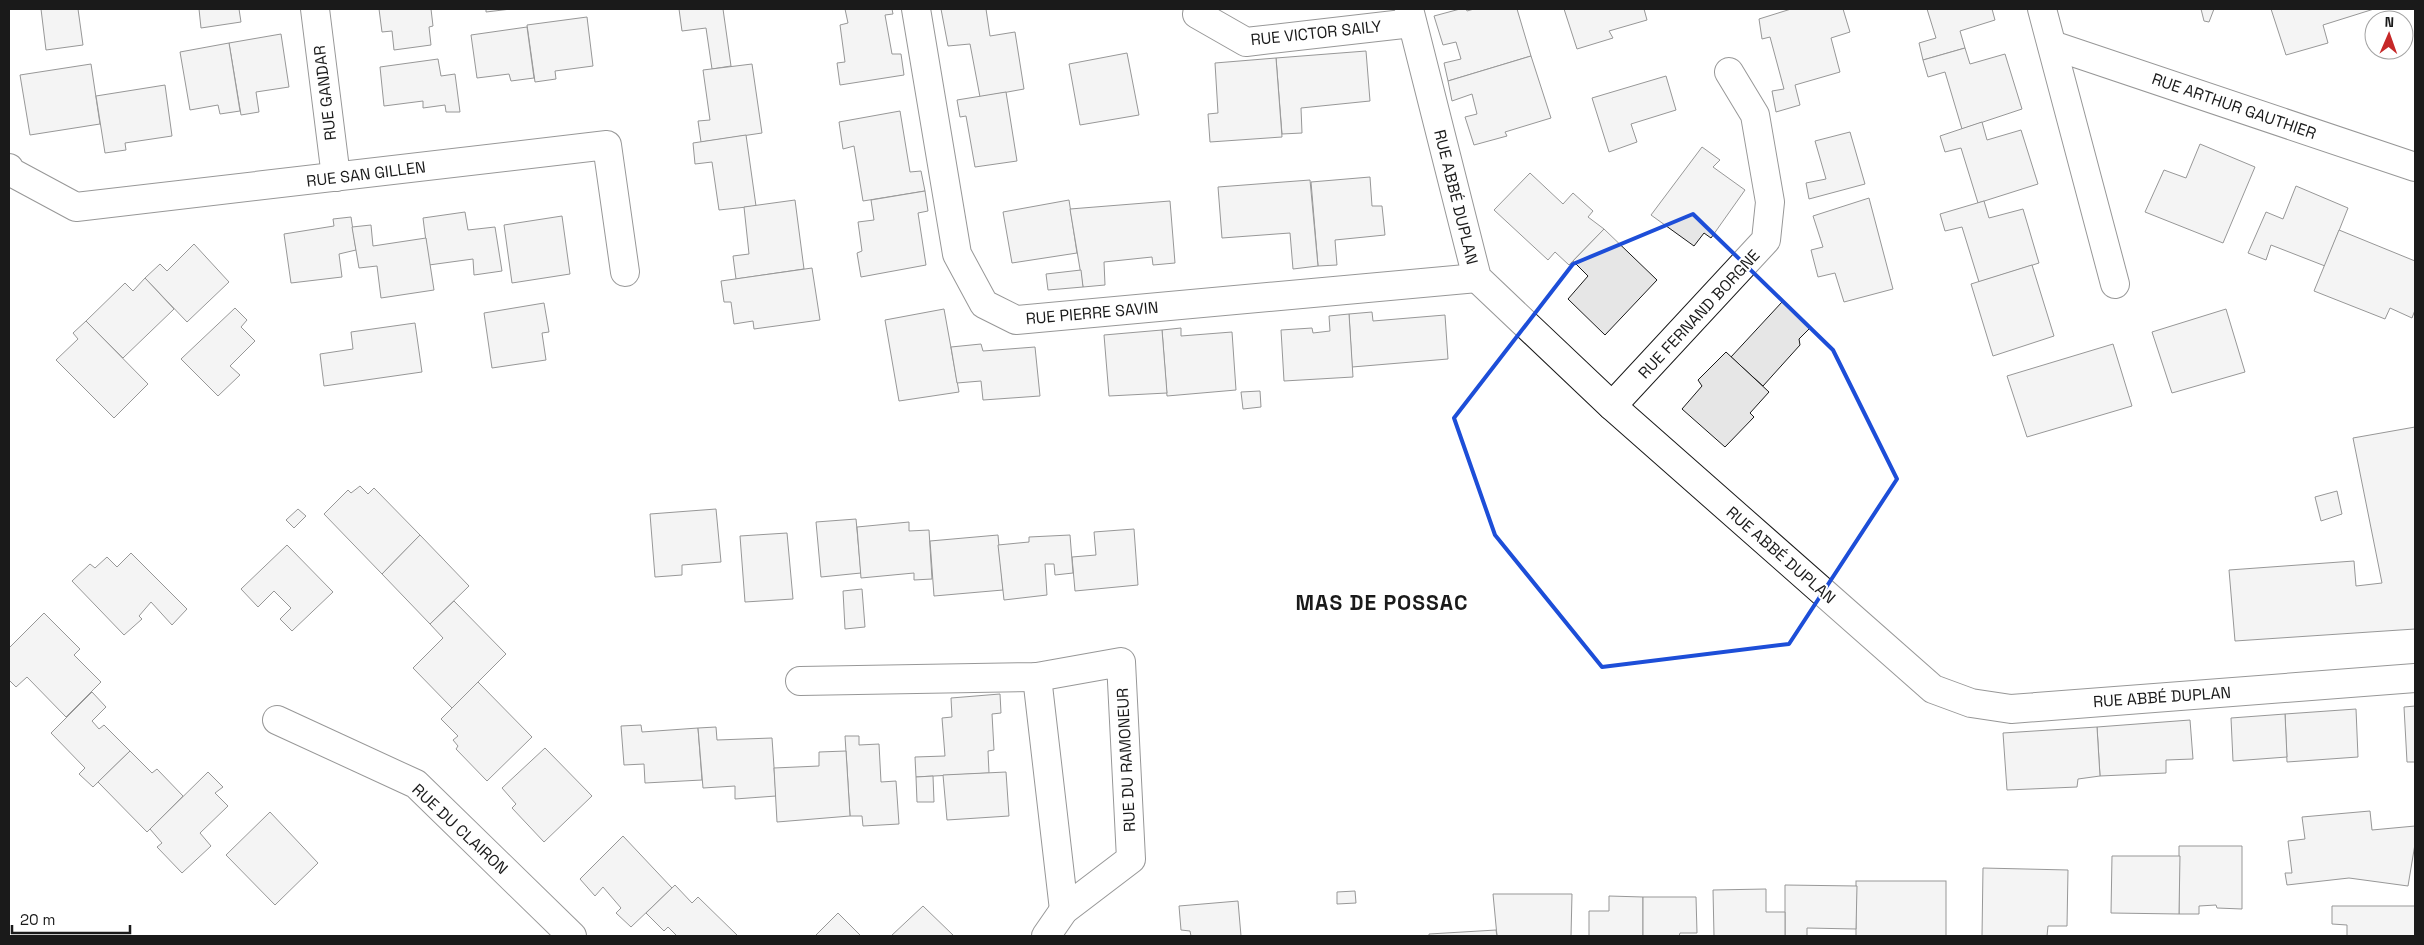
<svg xmlns="http://www.w3.org/2000/svg" width="2424" height="945" font-family="'Space Grotesk',sans-serif">
	<style>
		.building { fill: #e6e6e6; stroke: #1a1a1a }
		.lines { fill: none; stroke-linecap: round; stroke-linejoin: round }
		.minor-casing { stroke: #1a1a1a; stroke-width: 30 }
		.minor { stroke: #fff; stroke-width: 28 }
		.marked { fill: none; stroke: #1d4ed8; stroke-width: 4; stroke-linejoin: round }
		.labels { text-anchor: middle; dominant-baseline: central; stroke-width: 4; stroke-linejoin: round; paint-order: stroke }
		.street-label { font-size: 16px; fill: #1a1a1a; stroke: #fff }
		.district-label { font-size: 21px; font-weight: bold; letter-spacing: 1px; fill: #1a1a1a; stroke: #fff }
	</style>
	<rect width="100%" height="100%" fill="#fff"/>
	<!-- building -->
	<g class="building">
		<polygon points="41,9 78,9 83,45 46,50"/>
		<polygon points="199,9 239,9 241,22 201,28"/>
		<polygon points="379,9 431,9 433,26 429,27 431,45 394,50 392,31 382,32"/>
		<polygon points="486,9 511,9 486,12"/>
		<polygon points="679,9 723,9 731,66 712,69 706,28 682,31"/>
		<polygon points="845,9 892,9 893,14 885,15 892,54 901,54 904,75 840,85 837,63 845,62 840,25 848,23"/>
		<polygon points="941,9 986,9 990,36 1015,32 1024,89 980,97 970,44 948,46"/>
		<polygon points="1460,9 1466,9 1467,11 1474,9 1517,9 1531,56 1448,81 1444,63 1461,59 1456,42 1443,45 1434,16"/>
		<polygon points="1564,9 1644,9 1647,20 1609,31 1613,38 1577,49"/>
		<polygon points="1791,9 1843,9 1850,32 1831,38 1840,72 1795,85 1800,105 1776,112 1772,91 1784,89 1770,37 1762,39 1759,19"/>
		<polygon points="1927,9 1992,9 1995,20 1960,31 1965,48 1923,60 1919,43 1936,38"/>
		<polygon points="2201,9 2214,9 2209,22 2204,21"/>
		<polygon points="2271,9 2374,9 2323,25 2328,43 2286,55"/>
		<polygon points="587,17 593,66 555,71 556,79 535,82 527,25"/>
		<polygon points="527,27 534,78 511,81 509,74 477,78 471,35"/>
		<polygon points="281,34 289,87 256,92 259,112 241,115 229,43"/>
		<polygon points="229,43 240,111 220,114 218,105 190,110 180,52"/>
		<polygon points="1965,48 1970,64 2005,54 2022,109 1962,129 1945,72 1928,77 1923,60"/>
		<polygon points="1366,51 1370,101 1301,108 1302,133 1282,134 1276,58"/>
		<polygon points="1127,53 1139,115 1080,125 1069,64"/>
		<polygon points="1531,56 1551,118 1505,132 1507,136 1474,145 1465,117 1477,114 1472,94 1452,101 1448,81"/>
		<polygon points="1276,58 1282,137 1210,142 1208,114 1218,113 1215,63"/>
		<polygon points="438,59 441,76 455,74 460,112 446,112 445,105 423,108 423,101 384,106 380,67"/>
		<polygon points="91,64 100,124 30,135 20,75"/>
		<polygon points="752,64 762,133 701,142 698,121 710,120 703,70"/>
		<polygon points="1666,76 1676,110 1631,124 1637,142 1609,152 1592,98"/>
		<polygon points="165,85 172,136 125,143 126,150 105,153 96,96"/>
		<polygon points="1006,92 1017,161 975,167 966,116 960,117 957,100"/>
		<polygon points="900,111 910,172 921,171 925,191 863,201 854,146 843,149 839,122"/>
		<polygon points="1982,122 1987,140 2021,130 2038,184 1978,203 1961,148 1945,152 1940,136"/>
		<polygon points="1850,132 1865,184 1809,199 1806,183 1826,179 1815,141"/>
		<polygon points="746,135 756,206 719,210 712,162 695,164 693,143"/>
		<polygon points="2200,144 2255,167 2223,243 2145,212 2164,170 2186,178"/>
		<polygon points="1702,147 1720,160 1713,167 1745,190 1711,238 1704,233 1694,246 1651,215"/>
		<polygon points="1530,173 1563,204 1573,193 1593,211 1588,217 1604,229 1569,265 1555,252 1548,260 1494,210"/>
		<polygon points="1370,177 1372,206 1382,206 1385,235 1335,240 1337,265 1318,266 1311,182"/>
		<polygon points="1310,180 1318,266 1293,269 1290,233 1222,238 1218,187"/>
		<polygon points="2296,186 2348,208 2325,266 2271,245 2266,260 2248,253 2266,212 2283,219"/>
		<polygon points="925,191 928,211 918,213 926,265 861,277 857,253 862,251 858,222 874,220 871,200"/>
		<polygon points="1869,198 1893,289 1844,302 1835,273 1818,277 1811,250 1823,247 1813,216"/>
		<polygon points="795,200 804,269 736,279 733,256 749,254 744,207"/>
		<polygon points="1069,200 1077,253 1012,263 1003,212"/>
		<polygon points="1170,201 1175,263 1153,265 1152,257 1104,262 1105,285 1083,287 1070,209"/>
		<polygon points="1984,201 1989,218 2023,209 2039,263 1979,282 1962,227 1945,231 1940,214"/>
		<polygon points="465,212 468,230 495,227 502,271 474,275 473,259 429,265 423,218"/>
		<polygon points="562,216 570,274 512,283 504,225"/>
		<polygon points="351,217 356,250 339,254 342,277 291,283 284,234 334,226 333,219"/>
		<polygon points="371,225 373,246 426,238 434,290 381,298 377,266 359,268 352,227"/>
		<polygon points="1604,229 1657,280 1605,335 1568,299 1588,276 1573,261"/>
		<polygon points="2339,230 2415,261 2415,310 2412,318 2390,308 2385,319 2314,291"/>
		<polygon points="194,244 229,282 187,322 145,278 160,264 167,271"/>
		<polygon points="2032,265 2054,336 1993,356 1971,284"/>
		<polygon points="812,268 820,320 754,329 753,321 734,324 731,302 724,302 721,281"/>
		<polygon points="1081,270 1083,287 1048,290 1046,274"/>
		<polygon points="145,278 174,309 123,358 86,321 125,283 133,291"/>
		<polygon points="1782,302 1811,327 1799,339 1800,345 1763,386 1731,357"/>
		<polygon points="544,303 549,332 542,333 546,360 492,368 484,313"/>
		<polygon points="235,308 247,320 241,327 255,341 230,366 240,375 218,396 181,359"/>
		<polygon points="944,309 959,392 899,401 885,320"/>
		<polygon points="2226,309 2245,372 2172,393 2152,332"/>
		<polygon points="1372,312 1373,321 1445,315 1448,359 1352,367 1349,314"/>
		<polygon points="1349,314 1353,377 1284,381 1281,330 1312,328 1313,333 1330,331 1329,316"/>
		<polygon points="86,321 148,384 114,418 56,360 78,339 73,333"/>
		<polygon points="415,323 422,372 324,386 320,354 353,349 351,332"/>
		<polygon points="1181,328 1181,336 1232,332 1236,390 1167,396 1162,330"/>
		<polygon points="1162,330 1167,393 1109,396 1104,335"/>
		<polygon points="981,344 983,351 1035,347 1040,396 983,400 981,381 957,383 951,347"/>
		<polygon points="2113,344 2132,406 2027,437 2007,376"/>
		<polygon points="1726,352 1769,392 1750,413 1754,417 1725,447 1682,409 1702,386 1698,380"/>
		<polygon points="1260,391 1261,407 1243,409 1241,392"/>
		<polygon points="2415,427 2415,629 2235,641 2229,570 2354,561 2356,586 2382,583 2353,438"/>
		<polygon points="360,486 368,494 374,488 420,535 382,574 324,514 348,490 351,493"/>
		<polygon points="2337,491 2342,514 2321,521 2315,497"/>
		<polygon points="298,509 306,516 294,528 286,520"/>
		<polygon points="716,509 721,562 682,565 682,575 655,577 650,514"/>
		<polygon points="856,519 861,573 821,577 816,522"/>
		<polygon points="909,522 909,531 929,530 932,579 914,580 914,573 861,578 857,527"/>
		<polygon points="1134,529 1138,585 1075,591 1072,557 1096,555 1094,532"/>
		<polygon points="787,533 793,599 745,602 740,536"/>
		<polygon points="420,535 469,586 430,624 382,574"/>
		<polygon points="998,535 1003,590 934,596 930,541"/>
		<polygon points="1070,535 1073,573 1055,575 1054,564 1045,564 1047,595 1004,600 998,545 1029,542 1029,537"/>
		<polygon points="287,545 333,592 292,631 280,619 291,608 274,591 258,607 241,589"/>
		<polygon points="131,553 187,609 172,625 151,602 139,616 142,619 124,635 72,581 90,564 95,568 107,557 117,567"/>
		<polygon points="862,589 865,627 845,629 843,591"/>
		<polygon points="454,601 506,654 452,708 413,668 443,638 430,624"/>
		<polygon points="44,613 80,649 74,655 101,682 66,717 27,677 16,687 9,680 9,648"/>
		<polygon points="478,682 532,737 487,781 456,749 458,746 453,740 458,736 441,719"/>
		<polygon points="92,692 106,707 92,721 99,729 104,725 130,751 93,787 79,774 85,768 51,733"/>
		<polygon points="1000,694 1001,713 992,714 994,750 988,751 989,773 916,777 915,757 945,756 942,718 952,717 951,698"/>
		<polygon points="2415,706 2415,762 2407,762 2404,707"/>
		<polygon points="2356,709 2358,757 2287,762 2285,714"/>
		<polygon points="2285,714 2287,757 2233,761 2231,718"/>
		<polygon points="2190,720 2193,759 2166,760 2166,773 2100,776 2097,727"/>
		<polygon points="641,725 642,732 698,728 702,780 645,783 644,764 624,765 621,726"/>
		<polygon points="716,727 717,740 772,738 776,796 735,799 735,786 703,788 698,728"/>
		<polygon points="2097,727 2100,776 2078,779 2077,787 2007,790 2003,733"/>
		<polygon points="845,736 859,736 859,745 879,744 881,782 896,781 899,824 863,826 862,816 850,816"/>
		<polygon points="545,748 592,796 544,842 512,808 516,804 502,788"/>
		<polygon points="130,751 152,773 157,769 183,796 147,832 98,782"/>
		<polygon points="846,751 850,816 777,822 774,768 819,766 819,752"/>
		<polygon points="208,772 223,787 215,793 228,806 200,833 211,846 182,873 157,847 162,843 150,829"/>
		<polygon points="1006,772 1009,816 947,820 943,775"/>
		<polygon points="933,776 934,802 917,802 916,777"/>
		<polygon points="2370,811 2372,830 2415,826 2415,844 2408,886 2349,878 2287,885 2285,873 2292,873 2288,841 2305,839 2302,817"/>
		<polygon points="270,812 318,863 275,905 226,855"/>
		<polygon points="623,836 672,888 631,927 616,913 621,908 603,887 595,896 580,879"/>
		<polygon points="2179,846 2242,846 2242,909 2217,908 2216,905 2199,906 2199,914 2179,914"/>
		<polygon points="2112,856 2180,856 2179,914 2111,913"/>
		<polygon points="1983,868 2068,870 2067,926 2048,926 2047,936 1982,936"/>
		<rect x="1856" y="881" width="90" height="55"/>
		<polygon points="675,885 692,903 698,897 738,936 677,936 668,927 664,931 646,913"/>
		<polygon points="1785,885 1857,886 1856,929 1807,928 1807,936 1785,936"/>
		<polygon points="1766,889 1766,912 1785,912 1785,936 1714,936 1713,890"/>
		<polygon points="1355,891 1356,903 1337,904 1337,892"/>
		<polygon points="1493,894 1572,894 1571,936 1497,936"/>
		<polygon points="1609,896 1643,897 1643,936 1589,936 1589,911 1609,911"/>
		<polygon points="1643,897 1696,897 1697,933 1680,933 1679,936 1643,936"/>
		<polygon points="1238,901 1241,936 1191,936 1190,931 1181,930 1179,906"/>
		<polygon points="923,906 954,936 891,936"/>
		<polygon points="2332,906 2415,906 2415,936 2347,936 2347,925 2332,924"/>
		<polygon points="838,913 861,936 815,936"/>
		<polygon points="1496,930 1497,936 1429,936 1429,934"/>
	</g>
	<g class="lines">
		<defs>
			<g id="minor">
				<polyline points="315,9 336,177"/>
				<polyline points="916,9 957,254 984,304 1016,320 1477,278"/>
				<polyline points="1409,9 1477,278 1612,406 1933,689 1971,703 2011,709 2415,678"/>
				<polyline points="2042,9 2115,284"/>
				<polyline points="1197,14 1246,42 1412,23"/>
				<polyline points="2052,45 2415,167"/>
				<polyline points="9,168 11,172 76,207 607,145 625,272"/>
				<polyline points="1612,406 1766,240 1770,202 1755,115 1729,72"/>
				<polyline points="1037,677 1064,910"/>
				<polyline points="800,681 1037,677 1121,662 1131,859 1064,910 1046,936"/>
				<polyline points="277,720 416,784 572,936"/>
			</g>
		</defs>
		<!-- minor casing -->
		<use href="#minor" class="minor-casing"/>
		<!-- minor -->
		<use href="#minor" class="minor"/>
	</g>
	<!-- marked area -->
	<path d="M0 0H2424V945H0ZM1693 214 1833 350 1897 479 1789 644 1602 667 1495 535 1454 418 1573 264Z" fill="#fff" fill-opacity=".55" fill-rule="evenodd"/>
	<path class="marked" d="M1693 214 1833 350 1897 479 1789 644 1602 667 1495 535 1454 418 1573 264Z"/>
	<g class="labels">
		<!-- street labels -->
		<g class="street-label">
			<text transform="translate(1316 33) rotate(-6)">RUE VICTOR SAILY</text>
			<text transform="translate(325 93) rotate(-97)">RUE GANDAR</text>
			<text transform="translate(2234 106) rotate(19)">RUE ARTHUR GAUTHIER</text>
			<text transform="translate(366 174) rotate(-7)">RUE SAN GILLEN</text>
			<text transform="translate(1456 197) rotate(76)">RUE ABBÉ DUPLAN</text>
			<text transform="translate(1092 313) rotate(-5)">RUE PIERRE SAVIN</text>
			<text transform="translate(1699 314) rotate(-47)">RUE FERNAND BORGNE</text>
			<text transform="translate(1781 555) rotate(41)">RUE ABBÉ DUPLAN</text>
			<text transform="translate(2162 697) rotate(-4)">RUE ABBÉ DUPLAN</text>
			<text transform="translate(1126 760) rotate(-93)">RUE DU RAMONEUR</text>
			<text transform="translate(460 829) rotate(43)">RUE DU CLAIRON</text>
		</g>
		<!-- district labels -->
		<g class="district-label">
			<text x="1382" y="602">MAS DE POSSAC</text>
		</g>
	</g>
	<!-- border -->
	<rect width="2424" height="945" fill="none" stroke="#1a1a1a" stroke-width="20"/>
	<!-- north arrow -->
	<g transform="translate(2389 35) rotate(2)"><circle r="24" fill="#ffffff" stroke="#a3a3a3"/>
	<path d="M0-4L9 19L0 12L-9 19Z" fill="#c62828"/>
	<text y="-8" font-size="14" font-weight="bold" text-anchor="middle" fill="#1a1a1a">N</text>
	</g>
	<!-- scale -->
	<path d="M12 925v8h118v-8" fill="none" stroke="#1a1a1a" stroke-width="2.5"/>
	<text x="20" y="925" font-size="15" fill="#1a1a1a" stroke="#ffffff" stroke-width="4" paint-order="stroke">20 m</text>
</svg>
